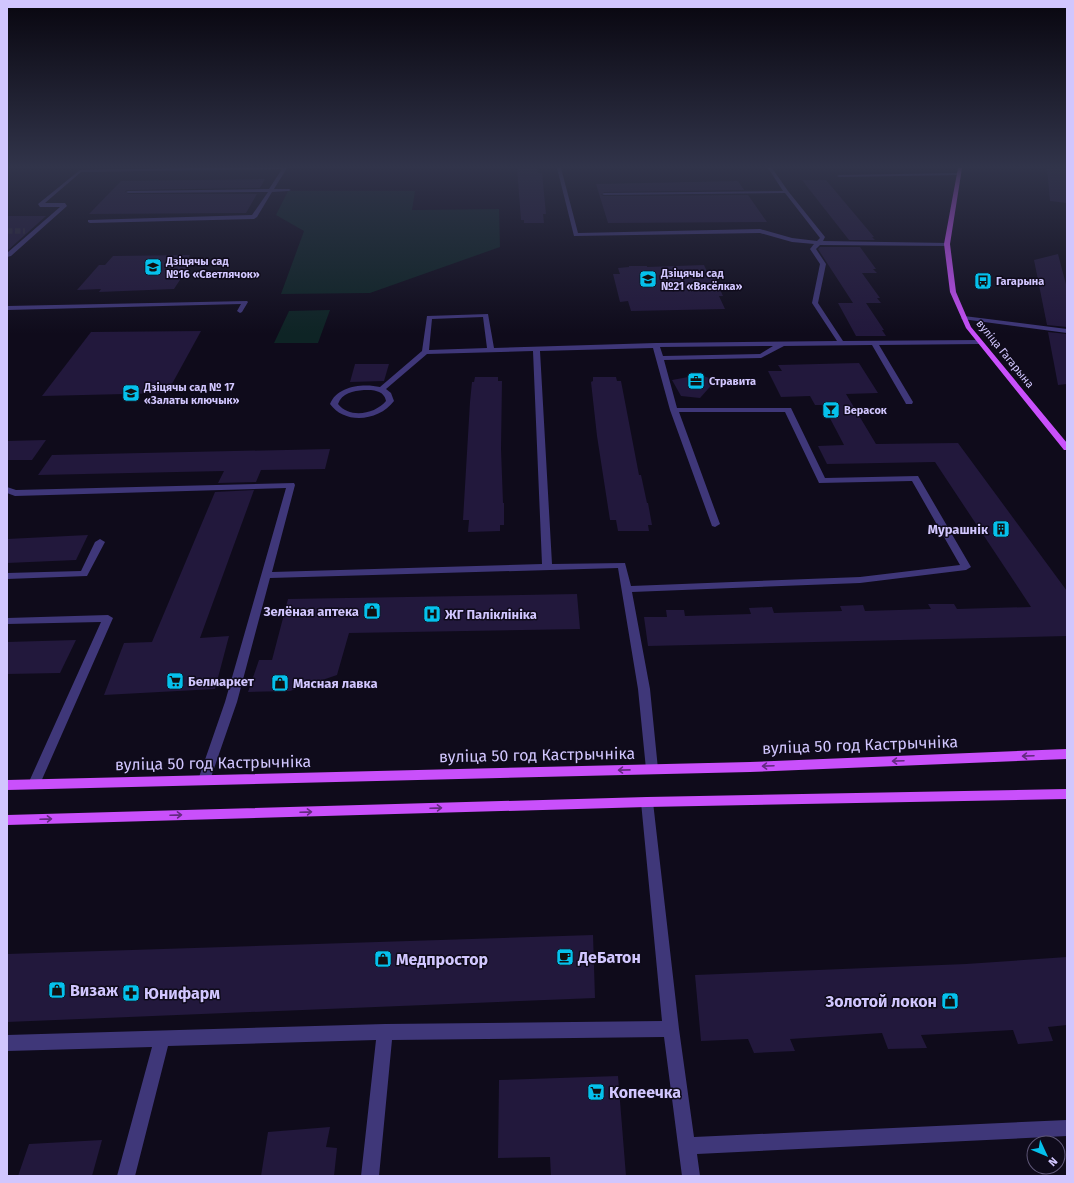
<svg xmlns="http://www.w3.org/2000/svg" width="1074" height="1183" font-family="'Fira Sans',sans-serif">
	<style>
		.green { fill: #0e2425 }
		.building { fill: #22183c }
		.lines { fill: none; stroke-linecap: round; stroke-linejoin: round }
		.minor-tunnel { stroke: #2c273d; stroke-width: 5.5; stroke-dasharray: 5.5 2.5; stroke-linecap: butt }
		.minor { fill: #3f3779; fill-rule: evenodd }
		.major { fill: #c950fb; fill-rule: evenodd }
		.oneway { stroke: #632a80 }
		.labels { text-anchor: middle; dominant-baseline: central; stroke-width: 3; stroke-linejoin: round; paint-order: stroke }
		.far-poi-label { font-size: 11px; font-weight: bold; fill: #d1c6fe; stroke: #0f0b1b; text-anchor: start }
		.far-street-label { font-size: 11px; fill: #d1c6fe; stroke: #0f0b1b }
		.poi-label { font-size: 13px; font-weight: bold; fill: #d1c6fe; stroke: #0f0b1b; text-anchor: start }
		.near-street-label { font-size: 16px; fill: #d1c6fe; stroke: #0f0b1b }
		.near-poi-label { font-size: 16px; font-weight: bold; fill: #d1c6fe; stroke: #0f0b1b; text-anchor: start }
	</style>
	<rect width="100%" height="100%" fill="#0f0b1b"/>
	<!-- green -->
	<g class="green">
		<polygon points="288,191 415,191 412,210 499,209 500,247 370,293 281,294 304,231 276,215"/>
		<polygon points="330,310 318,343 274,343 289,311"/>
	</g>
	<!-- building -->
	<g class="building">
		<polygon points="517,168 537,168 538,173 542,173 546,214 543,214 544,223 524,223 524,220 521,220"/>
		<polygon points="1047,168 1067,168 1067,203 1050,201"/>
		<polygon points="265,179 260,188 128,190 125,191 128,194 257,194 246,213 89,214 121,181"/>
		<polygon points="802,180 826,180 874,237 872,237 875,240 849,240"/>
		<polygon points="738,181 744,190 604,192 601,195 604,196 748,195 767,222 608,223 596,184"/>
		<polygon points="7,216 46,216 7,251"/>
		<polygon points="820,247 860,247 876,269 873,269 877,273 862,273 880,298 877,298 881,303 853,303 818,249"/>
		<polygon points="1058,254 1067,288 1067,327 1047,325 1034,260"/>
		<polygon points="190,255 185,263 191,263 174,289 99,292 101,289 77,290 99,265 105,265 113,256"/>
		<polygon points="704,265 709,276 714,276 723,296 719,296 725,309 631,311 628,301 620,302 613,274 620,274 618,268 629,267 629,266 647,266 647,267"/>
		<polygon points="838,303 866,303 884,330 882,330 886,336 856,336"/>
		<polygon points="201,331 167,393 42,396 91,332"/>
		<polygon points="1048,332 1067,334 1067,384 1058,385"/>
		<polygon points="859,363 878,393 846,394 876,444 958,443 1067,591 1067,636 648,646 644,617 667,617 666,610 684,610 685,616 751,614 749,608 772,607 774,613 842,611 840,606 863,605 865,611 931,609 928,604 954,604 957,609 1031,607 935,462 827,464 818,446 844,445 823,405 815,405 810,396 781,397 768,371 782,371 778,365"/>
		<polygon points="355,364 389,364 384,381 350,382"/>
		<polygon points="699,375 716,380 700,398 681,396 672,380"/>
		<polygon points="475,377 498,377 498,381 502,381 501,449 503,503 504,503 504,525 500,525 500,531 468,532 469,520 463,520 470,402 472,382 474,382"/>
		<polygon points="593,377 616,377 617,381 621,381 639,475 641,475 647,503 648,503 652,525 648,525 649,531 618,531 616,520 610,520 597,436 591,382 593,381"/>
		<polygon points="46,440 32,460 7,460 7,441"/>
		<polygon points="330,449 325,469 261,470 256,482 218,483 224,471 38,475 52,455"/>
		<polygon points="254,490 200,638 229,636 215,689 104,695 124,643 152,642 215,492"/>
		<polygon points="88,535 76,560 7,563 7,539"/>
		<polygon points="577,594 580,629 349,633 337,675 290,691 248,692 259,660 272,660 288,599"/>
		<polygon points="76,640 60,673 7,674 7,642"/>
		<polygon points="593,935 595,998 7,1022 7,954"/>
		<polygon points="1067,957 1067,1025 1048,1027 1053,1041 1018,1044 1013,1030 921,1035 927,1048 888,1049 882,1033 790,1039 795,1051 754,1053 748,1039 701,1041 695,975 966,964"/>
		<polygon points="618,1076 626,1176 551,1176 550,1157 498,1158 499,1080"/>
		<polygon points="330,1127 326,1147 337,1148 334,1176 261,1176 268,1132"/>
		<polygon points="102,1140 92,1176 18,1176 29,1144"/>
	</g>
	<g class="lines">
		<!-- minor-tunnel -->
		<polyline class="minor-tunnel" points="7,231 25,231"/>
		<!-- minor -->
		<g class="minor">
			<polygon points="191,168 287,168 274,189 289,189 291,190 289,191 272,192 257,217 254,219 90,223 88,222 88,220 252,215 268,192 128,193 126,192 128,191 269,189 282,169 81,172 45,203 65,203 67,206 11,256 7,257 7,253 60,207 40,207 38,204 80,170"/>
			<path d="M557 168H561L578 233 760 229 792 238 817 241 820 238 785 193 604 195 602 194 604 193 783 191 768 168H772L788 191 825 237 823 241 949 243 950 244 947 246 820 245 816 249 826 264 818 303 843 341 980 340 983 342 980 344 879 345 913 402 912 404H906L905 402 872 345 784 346 761 358 664 360 677 408H791L825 478 918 476 971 567 966 570 860 583 632 592 650 689 658 769 656 772 652 774 648 772 646 769 638 689 618 568 270 578 237 702 210 780 208 783 204 785 200 783 198 780 225 702 286 488 15 496 7 493V487L16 490 294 483 295 485 272 572 542 564 533 351 427 354 386 389 391 393 394 401C379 421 345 425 330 404 337 386 363 383 380 387L422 351 427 316 488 314 494 348 656 343 837 341 812 303 820 264 810 249 814 244 792 242 760 233 574 236ZM483 317 487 348 429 350 432 319ZM773 346 760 354 663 356 660 347ZM653 348 670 410 712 526 715 527 720 524 679 412H785L819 483 912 481 960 565 860 577 631 586 625 563 552 564 540 351ZM364 390C373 390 384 390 386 401 375 414 350 419 338 404 342 393 353 391 364 390Z"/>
			<polygon points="959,173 961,175 839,177 837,176 839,175"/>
			<polygon points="247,301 248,302 242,312 240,313 237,311 241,304 7,310 7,306"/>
			<polygon points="964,316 1067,329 1067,333 962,319 961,318"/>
			<polygon points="100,539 105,542 87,576 7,579 7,573 81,571 95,542"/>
			<polygon points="108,615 113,618 40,784 38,788 34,789 30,788 28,784 101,622 7,624 7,618"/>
			<polygon points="647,797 651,798 653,802 679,1029 694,1137 1067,1120 1067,1136 697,1154 700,1176 682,1176 664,1037 392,1040 379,1176 361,1176 376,1040 168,1046 135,1176 117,1176 152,1047 7,1051 7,1035 385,1024 662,1021 641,802 643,798"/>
		</g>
		<!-- major -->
		<g class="major">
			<polygon points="958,168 962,168 950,244 956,292 971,327 1067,443 1067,450 1064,450 966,328 950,292 944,244"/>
			<polygon points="1067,749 1067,759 750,772 7,790 7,780 750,762"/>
			<polygon points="1067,789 1067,799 647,807 7,825 7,815 647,797"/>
		</g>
	</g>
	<!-- one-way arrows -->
	<defs><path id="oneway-shaft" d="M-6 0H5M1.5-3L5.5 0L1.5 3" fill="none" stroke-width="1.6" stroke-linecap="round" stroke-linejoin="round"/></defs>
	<g class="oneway">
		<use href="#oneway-shaft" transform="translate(1028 756) rotate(178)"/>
		<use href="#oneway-shaft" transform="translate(898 761) rotate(178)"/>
		<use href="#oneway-shaft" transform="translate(768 766) rotate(178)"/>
		<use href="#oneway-shaft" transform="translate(624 770) rotate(179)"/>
		<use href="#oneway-shaft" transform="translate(436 808) rotate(-2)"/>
		<use href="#oneway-shaft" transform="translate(306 812) rotate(-2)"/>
		<use href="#oneway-shaft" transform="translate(176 815) rotate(-2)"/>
		<use href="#oneway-shaft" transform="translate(46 819) rotate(-2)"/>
	</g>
	<!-- sky -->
	<linearGradient id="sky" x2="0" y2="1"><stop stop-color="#08060f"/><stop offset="0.5" stop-color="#31344a"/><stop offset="1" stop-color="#31344a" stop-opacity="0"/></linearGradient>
	<rect width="1074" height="334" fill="url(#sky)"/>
	<!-- icons -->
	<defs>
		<symbol id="school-square" viewBox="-11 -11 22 22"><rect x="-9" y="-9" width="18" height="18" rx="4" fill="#05c1ec" stroke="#0f0b1b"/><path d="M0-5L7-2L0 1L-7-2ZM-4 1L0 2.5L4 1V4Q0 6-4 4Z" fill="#111"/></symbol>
		<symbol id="bus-square" viewBox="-11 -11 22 22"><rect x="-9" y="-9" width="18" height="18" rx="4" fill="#05c1ec" stroke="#0f0b1b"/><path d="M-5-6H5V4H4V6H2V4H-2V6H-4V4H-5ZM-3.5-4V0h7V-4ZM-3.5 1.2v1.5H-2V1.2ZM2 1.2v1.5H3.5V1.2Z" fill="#111"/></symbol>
		<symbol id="office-square" viewBox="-11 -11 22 22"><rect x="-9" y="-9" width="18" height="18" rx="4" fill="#05c1ec" stroke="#0f0b1b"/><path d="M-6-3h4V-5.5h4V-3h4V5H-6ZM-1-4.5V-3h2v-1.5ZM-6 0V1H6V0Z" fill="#111"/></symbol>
		<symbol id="bar-square" viewBox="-11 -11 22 22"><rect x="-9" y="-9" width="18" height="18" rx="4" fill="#05c1ec" stroke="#0f0b1b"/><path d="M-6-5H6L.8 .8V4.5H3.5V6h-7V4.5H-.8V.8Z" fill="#111"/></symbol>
		<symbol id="building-square" viewBox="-11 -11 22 22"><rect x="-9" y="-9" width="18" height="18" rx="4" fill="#05c1ec" stroke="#0f0b1b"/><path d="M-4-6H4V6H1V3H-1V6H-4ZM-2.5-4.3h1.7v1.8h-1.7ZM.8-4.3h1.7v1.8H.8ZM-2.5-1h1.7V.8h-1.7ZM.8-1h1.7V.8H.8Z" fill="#111"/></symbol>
		<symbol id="shop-square" viewBox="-11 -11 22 22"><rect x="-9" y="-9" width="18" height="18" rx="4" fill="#05c1ec" stroke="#0f0b1b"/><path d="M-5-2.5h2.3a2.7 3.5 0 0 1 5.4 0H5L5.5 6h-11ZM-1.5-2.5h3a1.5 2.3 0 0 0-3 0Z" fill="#111"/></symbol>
		<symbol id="hospital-square" viewBox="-11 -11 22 22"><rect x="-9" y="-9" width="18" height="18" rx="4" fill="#05c1ec" stroke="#0f0b1b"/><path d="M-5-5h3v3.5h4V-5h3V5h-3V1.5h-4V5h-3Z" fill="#111"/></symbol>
		<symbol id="supermarket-square" viewBox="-11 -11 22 22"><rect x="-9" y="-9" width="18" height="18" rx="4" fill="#05c1ec" stroke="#0f0b1b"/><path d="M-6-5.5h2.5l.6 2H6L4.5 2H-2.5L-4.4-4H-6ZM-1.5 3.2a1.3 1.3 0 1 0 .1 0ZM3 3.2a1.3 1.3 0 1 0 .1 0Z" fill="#111"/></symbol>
		<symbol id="cafe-square" viewBox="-11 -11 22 22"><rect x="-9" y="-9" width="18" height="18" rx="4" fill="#05c1ec" stroke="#0f0b1b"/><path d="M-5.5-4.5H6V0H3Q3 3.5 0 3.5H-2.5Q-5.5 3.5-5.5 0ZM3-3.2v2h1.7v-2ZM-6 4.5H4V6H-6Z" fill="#111"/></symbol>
		<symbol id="pharmacy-square" viewBox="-11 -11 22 22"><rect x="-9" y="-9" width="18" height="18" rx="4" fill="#05c1ec" stroke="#0f0b1b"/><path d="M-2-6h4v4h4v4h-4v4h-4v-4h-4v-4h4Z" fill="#111"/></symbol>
	</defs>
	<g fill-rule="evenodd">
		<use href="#school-square" x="143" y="257" width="20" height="20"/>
		<use href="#school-square" x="638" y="269" width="20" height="20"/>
		<use href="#bus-square" x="973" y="271" width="20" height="20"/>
		<use href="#office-square" x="686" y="371" width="20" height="20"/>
		<use href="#school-square" x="121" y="383" width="20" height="20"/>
		<use href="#bar-square" x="821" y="400" width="20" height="20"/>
		<use href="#building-square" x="991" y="519" width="20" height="20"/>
		<use href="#shop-square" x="362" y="601" width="20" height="20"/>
		<use href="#hospital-square" x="422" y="604" width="20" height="20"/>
		<use href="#supermarket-square" x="165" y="671" width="20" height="20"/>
		<use href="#shop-square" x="270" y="673" width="20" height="20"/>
		<use href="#cafe-square" x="555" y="947" width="20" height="20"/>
		<use href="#shop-square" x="373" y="949" width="20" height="20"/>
		<use href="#shop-square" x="47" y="980" width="20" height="20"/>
		<use href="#pharmacy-square" x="121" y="983" width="20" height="20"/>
		<use href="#shop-square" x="940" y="991" width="20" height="20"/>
		<use href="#supermarket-square" x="586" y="1082" width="20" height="20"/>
	</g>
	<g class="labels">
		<!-- far-poi labels -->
		<g class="far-poi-label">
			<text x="166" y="261">Дзіцячы сад<tspan x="166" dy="13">№16 «Светлячок»</tspan></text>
			<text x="661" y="273">Дзіцячы сад<tspan x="661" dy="13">№21 «Вясёлка»</tspan></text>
			<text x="996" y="281">Гагарына</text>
			<text x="709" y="381">Стравита</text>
			<text x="144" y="387">Дзіцячы сад № 17<tspan x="144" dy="13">«Залаты ключык»</tspan></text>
			<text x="844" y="410">Верасок</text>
		</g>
		<!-- far-street labels -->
		<g class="far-street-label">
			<text transform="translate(1005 354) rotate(51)">вуліца Гагарына</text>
		</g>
		<!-- poi labels -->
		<g class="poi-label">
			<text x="988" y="529" text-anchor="end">Мурашнік</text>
			<text x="359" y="611" text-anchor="end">Зелёная аптека</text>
			<text x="445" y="614">ЖГ Паліклініка</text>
			<text x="188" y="681">Белмаркет</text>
			<text x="293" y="683">Мясная лавка</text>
		</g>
		<!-- near-street labels -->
		<g class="near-street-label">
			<text transform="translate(860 745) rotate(-2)">вуліца 50 год Кастрычніка</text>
			<text transform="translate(537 755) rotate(-1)">вуліца 50 год Кастрычніка</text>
			<text transform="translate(213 763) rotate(-1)">вуліца 50 год Кастрычніка</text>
		</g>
		<!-- near-poi labels -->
		<g class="near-poi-label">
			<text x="578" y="957">ДеБатон</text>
			<text x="396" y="959">Медпростор</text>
			<text x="70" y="990">Визаж</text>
			<text x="144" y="993">Юнифарм</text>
			<text x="937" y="1001" text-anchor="end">Золотой локон</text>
			<text x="609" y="1092">Копеечка</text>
		</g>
	</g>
	<!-- border -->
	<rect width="1074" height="1183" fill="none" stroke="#d1c6fe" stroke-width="16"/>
	<!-- north arrow -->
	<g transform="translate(1046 1155) rotate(134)"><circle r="19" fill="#0f0b1b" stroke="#5d5676"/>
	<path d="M0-3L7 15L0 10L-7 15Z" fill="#05c1ec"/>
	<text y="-6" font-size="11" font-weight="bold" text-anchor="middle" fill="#d1c6fe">N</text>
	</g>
</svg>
